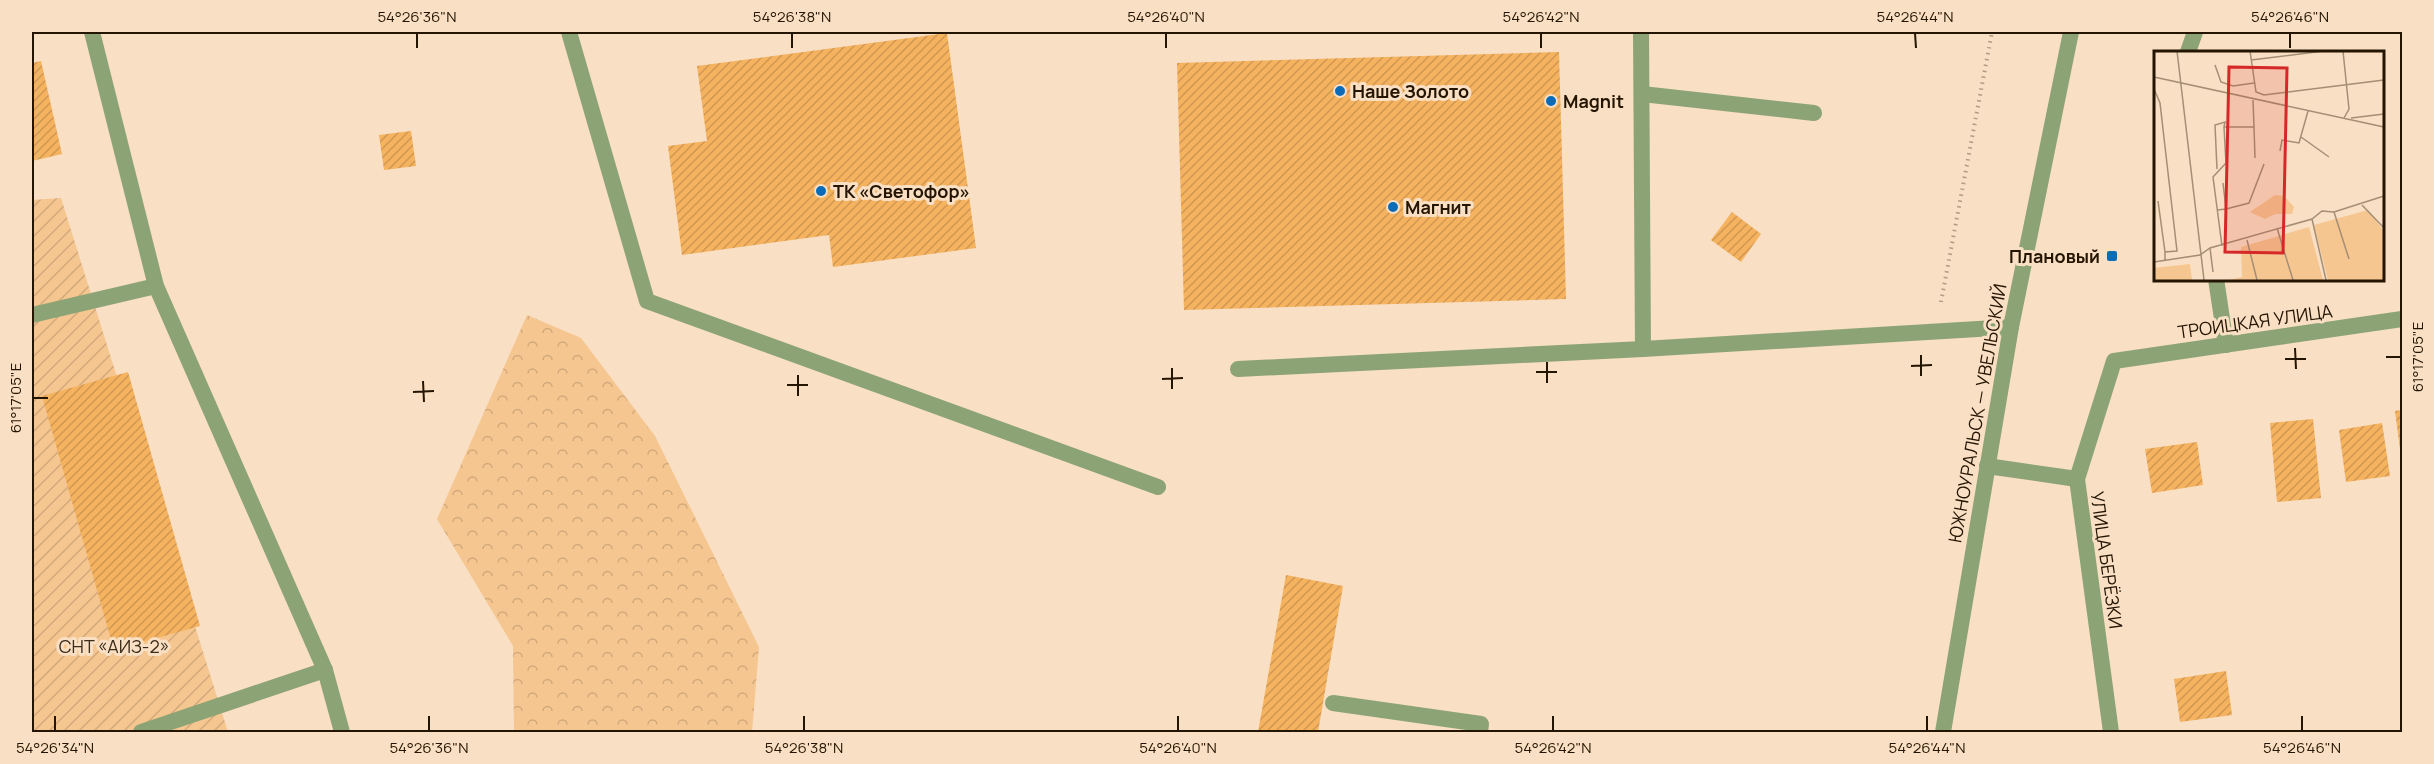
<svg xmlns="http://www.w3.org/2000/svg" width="2434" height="764" font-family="Manrope,sans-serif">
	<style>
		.forest { fill: url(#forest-crowns) }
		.garden { fill: url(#garden-furrows) }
		.building { fill: url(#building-hatch) }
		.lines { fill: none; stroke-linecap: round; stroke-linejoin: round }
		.path { stroke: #b29c83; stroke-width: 4; stroke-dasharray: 1.5 4.5; stroke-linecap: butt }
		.service { stroke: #8ca475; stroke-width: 16 }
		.minor { stroke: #8ca475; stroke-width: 16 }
		.tertiary { stroke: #8ca475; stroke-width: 16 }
		.ticks { fill: none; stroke: #241503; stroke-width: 2 }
		.poi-dot { fill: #0a6cb8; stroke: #f9dfc3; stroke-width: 2 }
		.labels { text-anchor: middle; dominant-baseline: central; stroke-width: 6; stroke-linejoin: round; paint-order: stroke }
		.poi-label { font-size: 18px; font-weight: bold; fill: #241503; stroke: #f9dfc3; text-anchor: start }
		.street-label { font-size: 18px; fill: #241503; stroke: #f9dfc3 }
		.park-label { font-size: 18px; fill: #3c2c1a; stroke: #f9dfc3 }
		.inset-road { fill: none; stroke: #a48e76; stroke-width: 1.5 }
		.view { fill: #d62828; fill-opacity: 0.15; stroke: #d62828; stroke-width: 3 }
		.inset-edge { fill: none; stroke: #241503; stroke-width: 3 }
		.neatline { fill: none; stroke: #241503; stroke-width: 2 }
		.ticks-label { font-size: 15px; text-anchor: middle; fill: #241503 }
	</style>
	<defs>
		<pattern id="forest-crowns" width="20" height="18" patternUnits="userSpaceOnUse" patternTransform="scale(1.5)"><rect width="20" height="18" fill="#f5c690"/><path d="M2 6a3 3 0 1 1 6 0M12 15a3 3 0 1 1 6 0" fill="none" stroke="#d2a97b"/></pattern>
		<pattern id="garden-furrows" width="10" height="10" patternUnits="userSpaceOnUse" patternTransform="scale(1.5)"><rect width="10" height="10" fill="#f5c690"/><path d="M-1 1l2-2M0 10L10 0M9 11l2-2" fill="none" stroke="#d2a97b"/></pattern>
		<pattern id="building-hatch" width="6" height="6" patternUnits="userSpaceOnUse" patternTransform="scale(1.5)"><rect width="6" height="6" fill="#f5b25f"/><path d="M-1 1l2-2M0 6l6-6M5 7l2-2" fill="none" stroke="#d29851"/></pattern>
	</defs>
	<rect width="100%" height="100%" fill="#f9dfc3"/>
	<!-- forest -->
	<polygon class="forest" points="527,315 581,338 655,436 759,647 752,732 514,732 513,646 437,519"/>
	<!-- garden -->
	<polygon class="garden" points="61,198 228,732 32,732 32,200"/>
	<!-- building -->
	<g class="building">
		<polygon points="947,33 976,248 833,267 829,235 682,255 668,146 707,141 697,66"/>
		<polygon points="1559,52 1566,299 1184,310 1177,63"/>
		<polygon points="41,61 62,154 32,161 32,63"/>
		<polygon points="411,131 416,166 384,170 379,135"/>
		<polygon points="1732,212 1761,234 1741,262 1711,240"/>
		<polygon points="128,372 200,626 114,650 42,396"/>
		<polygon points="2402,410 2402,449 2400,449 2395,411"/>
		<polygon points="2313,419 2321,498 2277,502 2270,423"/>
		<polygon points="2382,423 2390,476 2346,482 2339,430"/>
		<polygon points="2197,442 2203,485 2152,493 2145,449"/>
		<polygon points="1286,575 1343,586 1318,732 1258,732"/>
		<polygon points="2226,671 2232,715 2180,722 2174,679"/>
	</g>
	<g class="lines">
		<!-- path -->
		<polyline class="path" points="1941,302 1992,32"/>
		<!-- service -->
		<g class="service">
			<polyline points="569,32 647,301 1158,487"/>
			<polyline points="1641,32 1643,349 2011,327"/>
			<polyline points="2188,52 2195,32"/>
			<polyline points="1642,94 1814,113"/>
			<polyline points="2216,279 2226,345"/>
			<polyline points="32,315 156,286"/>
			<polyline points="1238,369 1643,349"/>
			<polyline points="1333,703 1481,724 1480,732"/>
			<polyline points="141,732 325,670"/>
		</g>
		<!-- minor -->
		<g class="minor">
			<polyline points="92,32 156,286 325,670 342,732"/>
			<polyline points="1987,466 2077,479"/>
			<polyline points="2111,732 2077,479 2114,361 2402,319"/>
		</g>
		<!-- tertiary -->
		<polyline class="tertiary" points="1943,732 2011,327 2071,32"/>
	</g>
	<!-- ticks -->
	<path class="ticks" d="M417 33V48M792 33V48M1166 33V48M1541 33V48M1915 33 1916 48M2290 33V48M2295 348 2296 369M1921 355V376M2386 357H2401M2285 359H2306M1547 362V383M1911 366 1932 365M1172 368V389M1536 372H1557M798 375V396M1162 379 1183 378M423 381 424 402M787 385H808M413 392 434 391M33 398H48M55 716V731M429 716V731M804 716V731M1178 716V731M1553 716V731M1927 716V731M2302 716V731"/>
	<!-- markers -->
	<g class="poi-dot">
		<circle cx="1340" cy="91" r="6"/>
		<circle cx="1551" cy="101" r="6"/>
		<circle cx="821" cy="191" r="6"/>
		<circle cx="1393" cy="207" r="6"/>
		<rect x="2106" y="250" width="12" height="12" rx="3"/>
	</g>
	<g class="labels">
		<!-- poi labels -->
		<g class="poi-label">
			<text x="1352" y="91">Наше Золото</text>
			<text x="1563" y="101">Magnit</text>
			<text x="833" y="191">ТК «Светофор»</text>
			<text x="1405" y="207">Магнит</text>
			<text x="2100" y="256" text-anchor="end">Плановый</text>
		</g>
		<!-- street labels -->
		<g class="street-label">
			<text transform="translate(2255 321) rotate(-8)">ТРОИЦКАЯ УЛИЦА</text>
			<text transform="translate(1977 413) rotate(-80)">ЮЖНОУРАЛЬСК — УВЕЛЬСКИЙ</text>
			<text transform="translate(2107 560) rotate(82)">УЛИЦА БЕРЁЗКИ</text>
		</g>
		<!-- park labels -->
		<g class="park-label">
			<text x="114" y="646">СНТ «АИЗ-2»</text>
		</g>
	</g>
	<!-- overview -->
	<g transform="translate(2154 51)">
		<rect width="230" height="230" fill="#f9dfc3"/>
		<path d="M121 144 130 145 140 156 138 163H121L111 168 96 161Z" fill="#f5c690"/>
		<path d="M36 213 38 229H0V217Z" fill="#f5c690"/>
		<path d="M214 159 229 179V229H174L160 174ZM155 176 169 229H75L88 226 87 196Z" fill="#f5c690"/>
		<path class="inset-road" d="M23 0 50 229M96 0 102 41 110 44 230 29M189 0 195 58 190 67M97 9 170 0M61 14 67 31 79 35 100 32M0 26 230 76M0 38 6 52 23 200 11 201V210M197 67 230 63M100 76 101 107M147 86 175 106M126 100 128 89 145 92 154 60M63 118 61 74 71 71 70 76M4 150 11 201M208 154 230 177M72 158 95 152 110 113M63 159 72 158 69 132M180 161 195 208M158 168 172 229M123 177 139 229M93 189 103 229M68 195 59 126 72 112 70 76H100L99 49M56 197 59 221M0 211 46 204 56 197 158 168 168 160 180 161 230 145"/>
		<path class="view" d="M75 16 133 17 129 202 71 201Z"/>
		<rect width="230" height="230" class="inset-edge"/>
	</g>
	<!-- border -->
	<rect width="2434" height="764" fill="none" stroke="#f9dfc3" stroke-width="66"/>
	<rect x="33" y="33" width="2368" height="698" class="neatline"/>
	<g class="ticks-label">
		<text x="417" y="22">54°26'36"N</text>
		<text x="792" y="22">54°26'38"N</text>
		<text x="1166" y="22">54°26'40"N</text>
		<text x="1541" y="22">54°26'42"N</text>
		<text x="1915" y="22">54°26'44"N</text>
		<text x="2290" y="22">54°26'46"N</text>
		<text transform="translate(2418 357) rotate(-90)" y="5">61°17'05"E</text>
		<text transform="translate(16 398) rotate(-90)" y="5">61°17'05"E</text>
		<text x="55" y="753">54°26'34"N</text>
		<text x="429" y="753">54°26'36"N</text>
		<text x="804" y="753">54°26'38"N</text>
		<text x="1178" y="753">54°26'40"N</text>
		<text x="1553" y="753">54°26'42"N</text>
		<text x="1927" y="753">54°26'44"N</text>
		<text x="2302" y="753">54°26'46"N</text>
	</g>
</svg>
